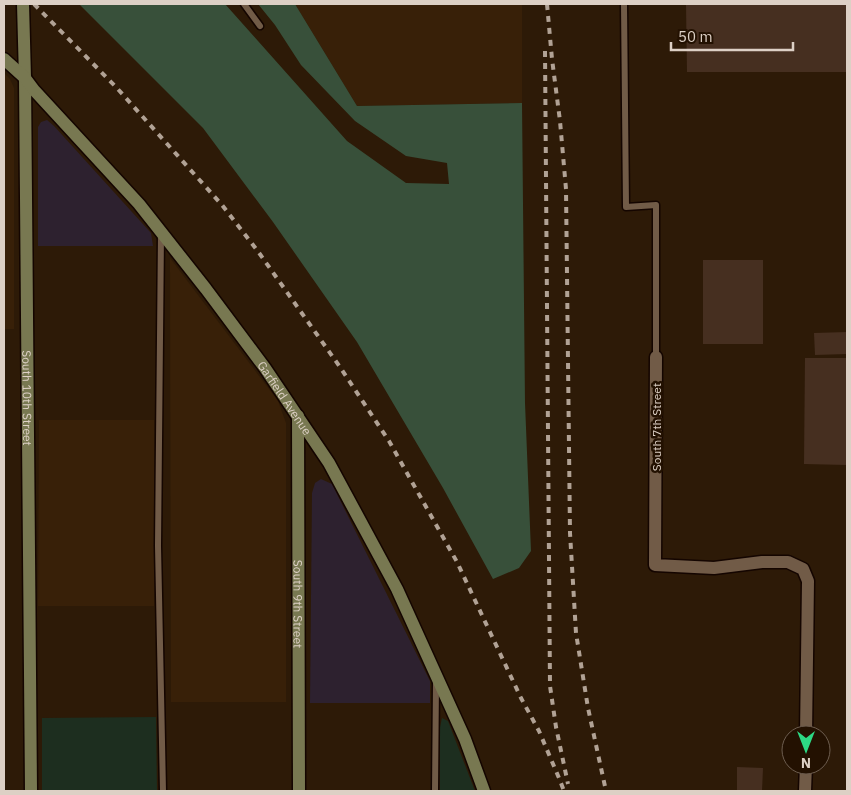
<svg xmlns="http://www.w3.org/2000/svg" width="851" height="795" font-family="'IBM Plex Sans',sans-serif">
	<style>
		.commercial { fill: #2d212f }
		.built { fill: #382008 }
		.green { fill: #1d2e1f }
		.forest { fill: #38503a }
		.building { fill: #462f20 }
		.lines { fill: none; stroke-linecap: round; stroke-linejoin: round }
		.lane-casing { stroke: #140500; stroke-width: 9 }
		.street-casing { stroke: #140500; stroke-width: 15 }
		.secondary-casing { stroke: #140500; stroke-width: 15 }
		.lane { stroke: #715b47; stroke-width: 6 }
		.street { stroke: #715b47; stroke-width: 12 }
		.secondary { stroke: #787851; stroke-width: 12 }
		.rail { stroke: #b1a295; stroke-width: 4; stroke-dasharray: 6 6; stroke-linecap: butt }
		.labels { text-anchor: middle; dominant-baseline: central; stroke-width: 5; stroke-linejoin: round; paint-order: stroke }
		.street-label { font-size: 12px; fill: #ddd0c5; stroke: #231101 }
	</style>
	<rect width="100%" height="100%" fill="#2d1a07"/>
	<!-- commercial -->
	<g class="commercial">
		<polygon points="47,120 54,126 151,233 153,246 38,246 38,127 41,122"/>
		<polygon points="321,479 332,484 430,681 430,703 310,703 312,493 315,483"/>
	</g>
	<!-- built -->
	<g class="built">
		<polygon points="295,4 522,4 522,103 357,106"/>
		<polygon points="4,73 10,79 14,88 14,329 4,329"/>
		<polygon points="170,258 278,401 286,423 286,702 171,702"/>
		<polygon points="39,420 154,420 154,606 38,606"/>
	</g>
	<!-- green -->
	<g class="green">
		<polygon points="156,717 157,791 42,791 42,718"/>
		<polygon points="442,718 448,721 475,791 440,791 440,727"/>
	</g>
	<!-- forest -->
	<polygon class="forest" points="79,4 225,4 347,141 406,183 449,184 447,163 406,156 355,121 301,65 275,25 258,4 295,4 357,106 522,103 525,403 531,551 519,568 493,579 443,488 357,342 273,222 203,128"/>
	<!-- building -->
	<g class="building">
		<polygon points="686,4 847,4 847,72 687,72"/>
		<rect x="703" y="260" width="60" height="84"/>
		<polygon points="847,332 847,354 815,355 814,333"/>
		<polygon points="805,358 847,358 847,465 804,464"/>
		<polygon points="737,767 763,768 762,791 737,791"/>
	</g>
	<g class="lines">
		<defs>
			<g id="lane">
				<polyline points="244,4 260,26"/>
				<polyline points="624,4 626,207 656,205 656,357"/>
				<polyline points="161,234 158,546 163,791"/>
				<polyline points="435,791 436,683"/>
			</g>
			<g id="street">
				<polyline points="656,357 655,565 714,568 762,562 788,562 803,569 808,581 806,735"/>
				<polyline points="805,791 806,765"/>
			</g>
			<g id="secondary">
				<path id="s1" d="M23 4 25 78 31 791"/>
				<path id="s2" d="M4 59 25 78 34 90 139 204 206 289 265 368 329 463 397 589 465 739 484 791"/>
				<path id="s3" d="M298 416 299 791"/>
			</g>
		</defs>
		<!-- lane casing -->
		<use href="#lane" class="lane-casing"/>
		<!-- street casing -->
		<use href="#street" class="street-casing"/>
		<!-- secondary casing -->
		<use href="#secondary" class="secondary-casing"/>
		<!-- lane -->
		<use href="#lane" class="lane"/>
		<!-- street -->
		<use href="#street" class="street"/>
		<!-- secondary -->
		<use href="#secondary" class="secondary"/>
		<!-- rail -->
		<g class="rail">
			<polyline points="34,4 116,87 222,205 257,250 340,367 389,441 457,562 521,698 539,731 559,778 564,791"/>
			<polyline points="547,4 552,59 560,121 566,189 570,533 576,633 588,708 606,791"/>
			<polyline points="545,51 550,686 556,727 568,784"/>
		</g>
	</g>
	<g class="labels">
		<!-- street labels -->
		<g class="street-label">
			<text stroke="none"><textPath href="#s1" startOffset="394">South 10th Street</textPath></text>
			<text stroke="none"><textPath href="#s2" startOffset="441">Garfield Avenue</textPath></text>
			<text transform="translate(656 427) rotate(-90)">South 7th Street</text>
			<text stroke="none"><textPath href="#s3" startOffset="188">South 9th Street</textPath></text>
		</g>
	</g>
	<!-- border -->
	<rect width="851" height="795" fill="none" stroke="#ddd0c5" stroke-width="10"/>
	<!-- north arrow -->
	<g transform="translate(806 750) rotate(180)"><circle r="24" fill="#231101" stroke="#6d5d4f"/>
	<path d="M0-4L9 19L0 12L-9 19Z" fill="#2dd884"/>
	<text y="-8" font-size="14" font-weight="bold" text-anchor="middle" fill="#ddd0c5">N</text>
	</g>
	<!-- scale -->
	<path d="M671 42v8h122v-8" fill="none" stroke="#ddd0c5" stroke-width="2.5"/>
	<text x="678" y="42" font-size="15" fill="#ddd0c5" stroke="#231101" stroke-width="4" paint-order="stroke">50 m</text>
</svg>
